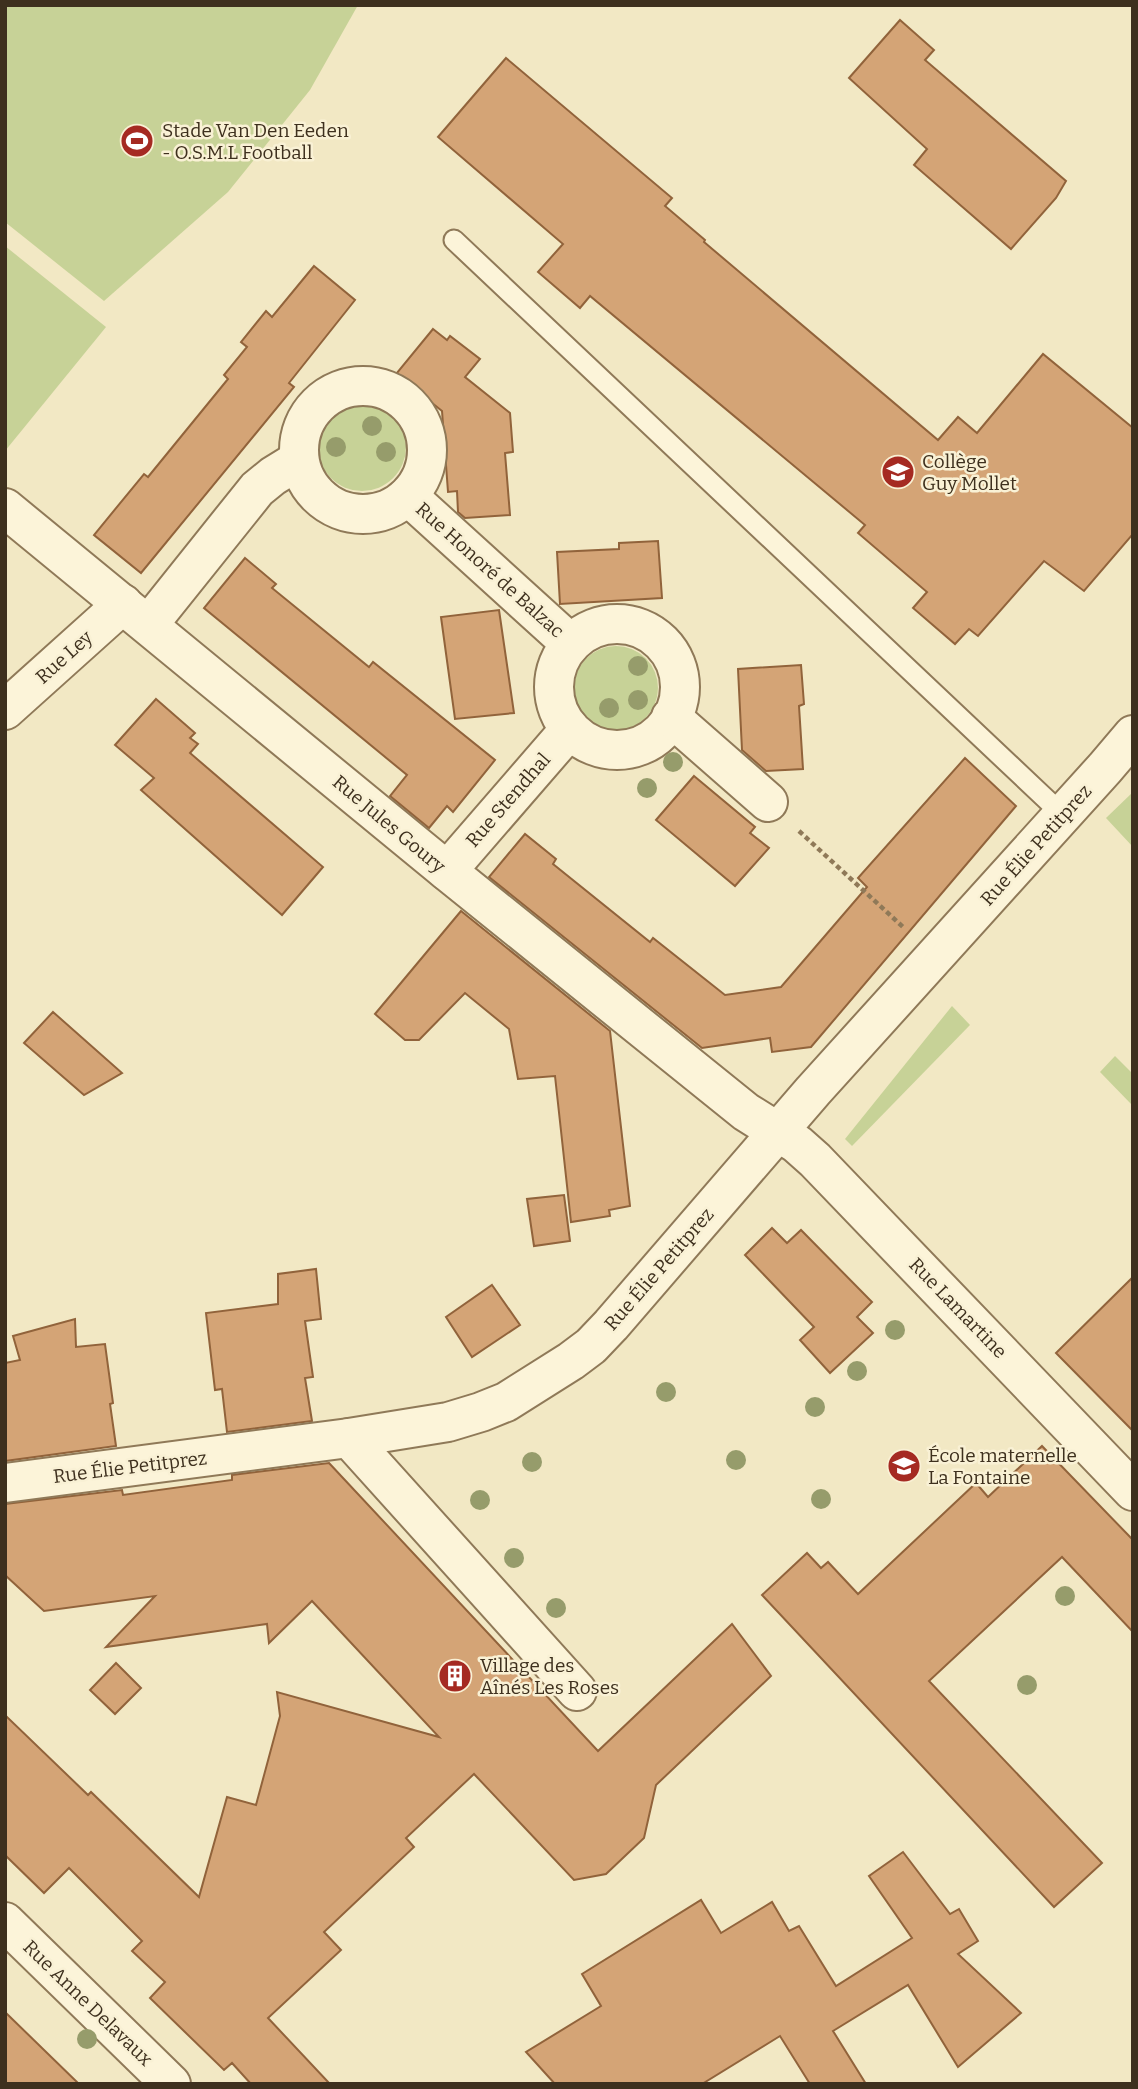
<svg xmlns="http://www.w3.org/2000/svg" width="1138" height="2089" font-family="Bitter,serif">
	<style>
		.green { fill: #c7d297 }
		.building { fill: #d4a476; stroke: #91633b; stroke-width: 2 }
		.lines { fill: none; stroke-linecap: round; stroke-linejoin: round }
		.lane-casing { stroke: #8f7958; stroke-width: 23 }
		.street-casing { stroke: #8f7958; stroke-width: 42 }
		.path { stroke: #8f7958; stroke-width: 4.5; stroke-dasharray: 5 3.5; stroke-linecap: butt }
		.lane { stroke: #fcf4d9; stroke-width: 19 }
		.street { stroke: #fcf4d9; stroke-width: 38 }
		.tree { fill: #969c6b }
		.labels { text-anchor: middle; dominant-baseline: central; stroke-width: 5; stroke-linejoin: round; paint-order: stroke }
		.poi-label { font-size: 19px; fill: #3e301e; stroke: #f9f1d5; text-anchor: start }
		.street-label { font-size: 19px; fill: #3e301e; stroke: #f9f1d5 }
	</style>
	<rect width="100%" height="100%" fill="#f2e8c4"/>
	<!-- green -->
	<g class="green">
		<polygon points="5,5 358,5 310,90 228,192 104,301 5,222"/>
		<polygon points="5,246 106,327 5,451"/>
		<circle cx="362" cy="447" r="44"/>
		<circle cx="616" cy="688" r="42"/>
		<polygon points="1133,792 1133,847 1106,818"/>
		<polygon points="952,1006 970,1025 852,1146 845,1139"/>
		<polygon points="1115,1056 1133,1074 1133,1106 1100,1072"/>
	</g>
	<!-- building -->
	<g class="building">
		<polygon points="900,20 934,50 925,60 1066,181 1056,198 1011,249 914,165 927,149 849,78"/>
		<polygon points="506,58 672,198 665,206 705,240 704,242 938,440 958,417 977,433 1043,354 1133,428 1133,534 1084,591 1044,561 978,636 969,629 955,644 913,608 927,592 858,533 865,525 590,296 580,308 538,272 563,244 438,137"/>
		<polygon points="314,266 355,300 289,383 294,387 141,573 94,535 144,474 148,477 228,379 224,375 247,347 241,342 266,311 272,317"/>
		<polygon points="433,329 447,340 450,336 480,359 465,377 510,413 513,452 505,453 510,515 465,518 458,512 457,491 448,492 442,411 396,374"/>
		<polygon points="658,541 662,598 560,604 557,552 619,549 619,543"/>
		<polygon points="245,558 276,584 272,588 369,667 373,662 495,760 453,812 447,806 429,828 390,796 407,775 204,608"/>
		<polygon points="499,610 514,713 455,719 441,617"/>
		<polygon points="801,665 804,704 799,706 803,769 766,771 742,750 738,669"/>
		<polygon points="156,699 195,733 190,738 198,744 190,753 323,867 282,915 141,790 154,778 115,745"/>
		<polygon points="965,758 1016,806 811,1047 772,1052 770,1038 702,1048 489,877 525,834 556,859 553,864 650,942 653,938 725,995 781,987 867,887 858,878"/>
		<polygon points="694,776 755,827 750,833 769,848 735,886 656,820"/>
		<polygon points="461,911 610,1031 630,1206 609,1210 610,1216 571,1222 555,1076 518,1079 509,1029 465,993 419,1040 405,1040 375,1014"/>
		<polygon points="53,1012 122,1073 84,1095 24,1043"/>
		<polygon points="564,1195 570,1241 534,1246 527,1199"/>
		<polygon points="772,1228 787,1243 801,1230 872,1302 857,1317 873,1333 830,1373 800,1340 814,1327 745,1255"/>
		<polygon points="316,1269 321,1319 305,1321 313,1377 305,1378 312,1421 227,1432 222,1389 215,1390 206,1313 278,1304 278,1274"/>
		<polygon points="1133,1277 1133,1431 1056,1353"/>
		<polygon points="492,1285 520,1325 472,1357 446,1317"/>
		<polygon points="75,1319 76,1347 105,1344 113,1403 110,1404 116,1446 5,1461 5,1363 20,1360 13,1336"/>
		<polygon points="1042,1446 1133,1540 1133,1632 1062,1557 929,1681 1102,1863 1054,1907 762,1595 807,1553 821,1568 828,1562 858,1594 976,1483 988,1497"/>
		<polygon points="329,1463 598,1751 732,1624 771,1676 656,1785 644,1838 606,1874 574,1880 474,1774 406,1838 414,1847 324,1932 341,1950 268,2018 330,2084 251,2084 232,2063 224,2070 150,1998 165,1982 132,1951 142,1941 69,1868 44,1893 5,1855 5,1715 88,1795 91,1792 199,1897 227,1797 256,1805 280,1716 277,1692 439,1737 312,1601 269,1643 267,1624 106,1647 155,1596 44,1611 5,1575 5,1504 122,1490 123,1495 232,1480 232,1475"/>
		<polygon points="116,1663 141,1688 115,1714 90,1690"/>
		<polygon points="903,1852 950,1914 959,1909 978,1941 958,1954 1021,2013 958,2067 908,1985 833,2031 866,2084 810,2084 780,2036 702,2084 555,2084 526,2052 601,2006 582,1974 701,1900 721,1933 772,1902 789,1931 799,1926 836,1986 912,1938 869,1876"/>
		<polygon points="5,2012 79,2084 5,2084"/>
	</g>
	<g class="lines">
		<defs>
			<polyline id="lane" points="454,240 1063,815"/>
			<g id="street">
				<circle cx="363" cy="450" r="64"/>
				<polyline points="408,496 571,644"/>
				<polyline points="5,508 447,871 746,1112 797,1144 815,1160 1133,1491"/>
				<polyline points="149,624 257,489 273,476 299,460"/>
				<circle cx="617" cy="687" r="63"/>
				<polyline points="5,710 123,604"/>
				<polyline points="671,717 768,802"/>
				<polyline points="447,871 570,729"/>
				<polyline points="349,1438 577,1691"/>
				<polyline points="5,1483 349,1438 448,1422 481,1412 506,1402 571,1361 591,1346 611,1325 813,1091 1105,768 1133,735"/>
				<polyline points="5,1922 171,2084"/>
			</g>
		</defs>
		<!-- lane casing -->
		<use href="#lane" class="lane-casing"/>
		<!-- street casing -->
		<use href="#street" class="street-casing"/>
		<!-- path -->
		<polyline class="path" points="799,831 903,927"/>
		<!-- lane -->
		<use href="#lane" class="lane"/>
		<!-- street -->
		<use href="#street" class="street"/>
	</g>
	<!-- trees -->
	<g class="tree">
		<circle cx="372" cy="426" r="10"/>
		<circle cx="336" cy="447" r="10"/>
		<circle cx="386" cy="452" r="10"/>
		<circle cx="638" cy="666" r="10"/>
		<circle cx="638" cy="700" r="10"/>
		<circle cx="609" cy="708" r="10"/>
		<circle cx="673" cy="762" r="10"/>
		<circle cx="647" cy="788" r="10"/>
		<circle cx="895" cy="1330" r="10"/>
		<circle cx="857" cy="1371" r="10"/>
		<circle cx="666" cy="1392" r="10"/>
		<circle cx="815" cy="1407" r="10"/>
		<circle cx="736" cy="1460" r="10"/>
		<circle cx="532" cy="1462" r="10"/>
		<circle cx="821" cy="1499" r="10"/>
		<circle cx="480" cy="1500" r="10"/>
		<circle cx="514" cy="1558" r="10"/>
		<circle cx="1065" cy="1596" r="10"/>
		<circle cx="556" cy="1608" r="10"/>
		<circle cx="1027" cy="1685" r="10"/>
		<circle cx="87" cy="2039" r="10"/>
	</g>
	<!-- icons -->
	<defs>
		<symbol id="stadium-disc" viewBox="-11 -11 22 22"><circle r="9.5" fill="#a52a22" stroke="#f9f1d5"/><path d="M0-5a6.5 5 0 1 0 0 10a6.5 5 0 1 0 0-10ZM-3.5-1.8h7v3.6h-7Z" fill="#fff"/></symbol>
		<symbol id="school-disc" viewBox="-11 -11 22 22"><circle r="9.5" fill="#a52a22" stroke="#f9f1d5"/><path d="M0-5L7-2L0 1L-7-2ZM-4 1L0 2.5L4 1V4Q0 6-4 4Z" fill="#fff"/></symbol>
		<symbol id="building-disc" viewBox="-11 -11 22 22"><circle r="9.5" fill="#a52a22" stroke="#f9f1d5"/><path d="M-4-6H4V6H1V3H-1V6H-4ZM-2.5-4.3h1.7v1.8h-1.7ZM.8-4.3h1.7v1.8H.8ZM-2.5-1h1.7V.8h-1.7ZM.8-1h1.7V.8H.8Z" fill="#fff"/></symbol>
	</defs>
	<g fill-rule="evenodd">
		<use href="#stadium-disc" x="118" y="122" width="38" height="38"/>
		<use href="#school-disc" x="879" y="453" width="38" height="38"/>
		<use href="#school-disc" x="885" y="1447" width="38" height="38"/>
		<use href="#building-disc" x="436" y="1657" width="38" height="38"/>
	</g>
	<g class="labels">
		<!-- poi labels -->
		<g class="poi-label">
			<text x="162" y="130">Stade Van Den Eeden<tspan x="162" dy="22">- O.S.M.L Football</tspan></text>
			<text x="922" y="461">Collège<tspan x="922" dy="22">Guy Mollet</tspan></text>
			<text x="928" y="1455">École maternelle<tspan x="928" dy="22">La Fontaine</tspan></text>
			<text x="480" y="1665">Village des<tspan x="480" dy="22">Aînés Les Roses</tspan></text>
		</g>
		<!-- street labels -->
		<g class="street-label">
			<text transform="translate(490 570) rotate(42)">Rue Honoré de Balzac</text>
			<text transform="translate(64 657) rotate(-42)">Rue Ley</text>
			<text transform="translate(508 800) rotate(-49)">Rue Stendhal</text>
			<text transform="translate(389 824) rotate(40)">Rue Jules Goury</text>
			<text transform="translate(1036 845) rotate(-48)">Rue Élie Petitprez</text>
			<text transform="translate(659 1269) rotate(-49)">Rue Élie Petitprez</text>
			<text transform="translate(958 1308) rotate(46)">Rue Lamartine</text>
			<text transform="translate(130 1467) rotate(-7)">Rue Élie Petitprez</text>
			<text transform="translate(88 2003) rotate(44)">Rue Anne Delavaux</text>
		</g>
	</g>
	<!-- border -->
	<rect width="1138" height="2089" fill="none" stroke="#3e301e" stroke-width="14"/>
</svg>
